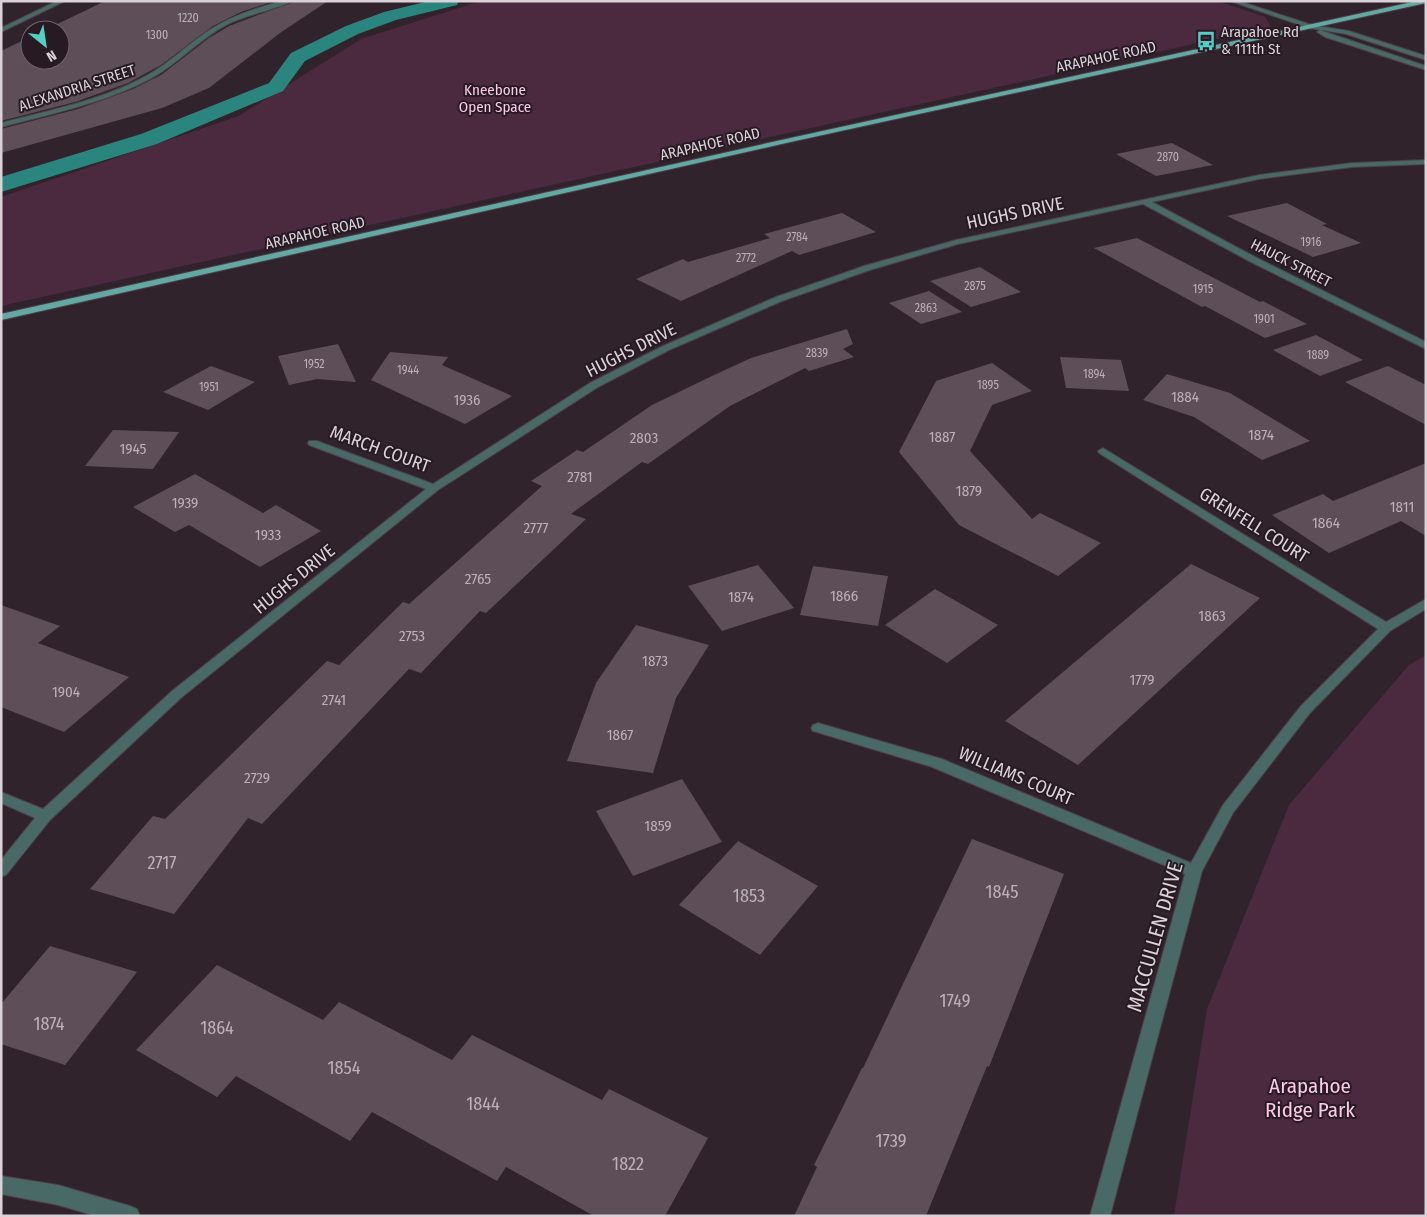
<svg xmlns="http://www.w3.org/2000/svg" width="1427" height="1217" font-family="'Fira Sans Condensed',sans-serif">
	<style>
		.green { fill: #4b2a40 }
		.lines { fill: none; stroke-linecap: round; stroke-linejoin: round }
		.canal { fill: #2a857f; fill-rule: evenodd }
		.building { fill: #5d4e57 }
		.minor-casing { stroke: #4c3f48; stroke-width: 2 }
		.major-casing { stroke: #4c3f48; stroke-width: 2 }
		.minor { fill: #486966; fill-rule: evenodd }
		.major { fill: #63a9a3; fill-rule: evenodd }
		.labels { text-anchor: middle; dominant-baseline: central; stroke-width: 4; stroke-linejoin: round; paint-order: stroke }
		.far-number-label { font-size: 12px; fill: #bcb1b8 }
		.far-poi-label { font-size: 15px; fill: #dbd2d8; stroke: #271a22; text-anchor: start }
		.far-street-label { font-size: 15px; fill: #dbd2d8; stroke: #271a22 }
		.far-park-label { font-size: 15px; fill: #fccae9; stroke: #271a22 }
		.number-label { font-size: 15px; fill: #bcb1b8 }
		.street-label { font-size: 18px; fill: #dbd2d8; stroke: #271a22 }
		.near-number-label { font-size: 18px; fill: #bcb1b8 }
		.near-street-label { font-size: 21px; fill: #dbd2d8; stroke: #271a22 }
		.near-park-label { font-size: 21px; fill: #fccae9; stroke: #271a22 }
	</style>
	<rect width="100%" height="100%" fill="#31232c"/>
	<!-- green -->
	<g class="green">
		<polygon points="481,1 1217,1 1265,17 1271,27 1,306 1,197 239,116 361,39"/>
		<polygon points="1426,655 1426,1216 1174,1216 1207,1009 1289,805 1409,665"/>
	</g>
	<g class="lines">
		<!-- canal -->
		<polygon class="canal" points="429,1 459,1 457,5 396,20 358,34 305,61 283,91 157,144 1,192 1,177 141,134 269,83 291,53 346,26 384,12"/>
	</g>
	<!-- building -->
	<g class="building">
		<polygon points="105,1 274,1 241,12 213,26 161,65 128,83 75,102 1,121 1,51 30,37 30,60 60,60 60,30 45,30"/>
		<polygon points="295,1 328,1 280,33 209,88 162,108 1,153 1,129 78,109 133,89 161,75 209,38 229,26"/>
		<polygon points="1172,143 1213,165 1156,176 1116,154"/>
		<polygon points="1287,203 1327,224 1322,225 1361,243 1313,257 1227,216"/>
		<polygon points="842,213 876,232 799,255 792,251 681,301 636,279 683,259 688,262 770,238 764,234"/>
		<polygon points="1137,238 1260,302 1263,301 1307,324 1265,338 1205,306 1202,307 1094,248"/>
		<polygon points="980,267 1021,292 971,307 930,281"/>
		<polygon points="929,291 962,312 921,324 889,303"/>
		<polygon points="847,329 853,344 843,349 854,357 809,371 805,368 730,406 648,464 642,462 571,514 586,519 486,613 480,611 421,673 409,669 262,824 248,818 174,914 90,889 153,816 165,819 327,661 339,665 403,602 409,604 542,486 531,481 577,450 583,452 652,405 712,376 751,358"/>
		<polygon points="1316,335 1363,360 1320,376 1273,350"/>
		<polygon points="338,344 356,382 317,379 289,385 278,356"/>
		<polygon points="390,352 448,357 442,365 512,396 465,424 371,380"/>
		<polygon points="1060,357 1121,360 1129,391 1066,388"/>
		<polygon points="992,363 1032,391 992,405 970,451 1032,519 1040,513 1101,543 1058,576 959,525 899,452 936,381"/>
		<polygon points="211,366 255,382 208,410 163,392"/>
		<polygon points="1388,366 1426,385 1426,425 1345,382"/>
		<polygon points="1167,374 1230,393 1310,441 1262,460 1194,417 1143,400"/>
		<polygon points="113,430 179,432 153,469 85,466"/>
		<polygon points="1426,463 1426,536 1401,521 1329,553 1272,515 1323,494 1333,501"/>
		<polygon points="195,474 263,513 276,505 321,531 260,567 189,525 175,532 133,507"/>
		<polygon points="1191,564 1260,598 1078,765 1005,721"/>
		<polygon points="758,565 794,608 722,631 688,586"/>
		<polygon points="813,566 888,576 878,626 800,615"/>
		<polygon points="935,589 998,625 947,663 885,625"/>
		<polygon points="1,605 60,626 38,643 129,677 64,732 1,707"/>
		<polygon points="636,625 709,645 676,698 653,773 567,761 596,683"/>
		<polygon points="682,779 722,842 633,876 596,811"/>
		<polygon points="972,839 1064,874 989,1067 987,1066 926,1216 794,1216 817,1167 814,1165 862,1068 863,1068"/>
		<polygon points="738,841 818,886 760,955 679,905"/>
		<polygon points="50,946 137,972 65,1065 1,1044 1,1004"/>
		<polygon points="217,965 323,1020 339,1002 452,1060 472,1035 602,1100 609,1089 708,1138 665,1216 594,1216 506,1167 497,1181 372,1112 350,1141 236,1076 217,1097 136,1050"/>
	</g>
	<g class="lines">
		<defs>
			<g id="minor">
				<polygon points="57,1 65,1 1,32 1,28"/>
				<path d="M282 1H293C274 10 249 14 228 24 199 39 178 64 150 79 104 103 51 114 1 127V123C50 110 102 100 146 76 168 64 185 47 205 33 228 17 255 8 282 1Z"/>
				<polygon points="1230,1 1239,1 1312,25 1349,31 1426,56 1426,60 1346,34 1309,28"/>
				<polygon points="1320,30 1426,66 1426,70 1325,37 1317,32"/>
				<polygon points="1426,160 1426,164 1352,167 1259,179 1152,202 1257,258 1426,342 1426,349 1251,262 1143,204 958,244 870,270 782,301 669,350 598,387 438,490 182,697 50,820 6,875 1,877 1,860 35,818 1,803 1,792 43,809 172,691 426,489 309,445 308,443 309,441 317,441 433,484 590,383 663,346 776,297 864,266 956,240 1259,175 1352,163"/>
				<polygon points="1103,448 1386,622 1426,599 1426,609 1390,631 1310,713 1233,813 1202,871 1110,1216 1090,1216 1185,874 932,767 813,731 811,728 813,725 818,723 942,759 1191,863 1223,805 1300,707 1378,629 1099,453 1098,451"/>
				<polygon points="1,1176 58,1185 130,1206 137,1209 140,1216 96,1216 58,1205 1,1194"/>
			</g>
			<polygon id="major" points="1417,1 1426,3 786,143 1,320 1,314 786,139"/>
		</defs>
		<!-- minor casing -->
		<use href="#minor" class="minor-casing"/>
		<!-- major casing -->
		<use href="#major" class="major-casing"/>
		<!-- minor -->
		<use href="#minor" class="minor"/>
		<!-- major -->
		<use href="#major" class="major"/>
	</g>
	<!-- icons -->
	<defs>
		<symbol id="bus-bare" viewBox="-9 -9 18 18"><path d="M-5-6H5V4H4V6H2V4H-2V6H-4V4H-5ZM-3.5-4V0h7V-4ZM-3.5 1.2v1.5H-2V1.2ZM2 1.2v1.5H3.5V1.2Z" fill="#55cec5" stroke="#271a22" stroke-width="2.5" paint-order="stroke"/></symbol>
	</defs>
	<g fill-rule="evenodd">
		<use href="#bus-bare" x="1192" y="27" width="28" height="28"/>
	</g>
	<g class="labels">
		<!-- far-number labels -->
		<g class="far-number-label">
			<text x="188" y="18">1220</text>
			<text x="157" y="35">1300</text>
			<text x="1168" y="157">2870</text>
			<text x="797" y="237">2784</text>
			<text x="1311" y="242">1916</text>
			<text x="746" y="258">2772</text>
			<text x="975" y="286">2875</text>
			<text x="1203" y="289">1915</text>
			<text x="926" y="308">2863</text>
			<text x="1264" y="319">1901</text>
			<text x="817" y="353">2839</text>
			<text x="1318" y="355">1889</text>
			<text x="314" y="364">1952</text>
			<text x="408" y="370">1944</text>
			<text x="1094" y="374">1894</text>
			<text x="988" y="385">1895</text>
			<text x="209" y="387">1951</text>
		</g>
		<!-- far-poi labels -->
		<g class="far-poi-label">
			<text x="1221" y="32">Arapahoe Rd<tspan x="1221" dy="17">&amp; 111th St</tspan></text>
		</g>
		<!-- far-street labels -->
		<g class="far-street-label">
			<text transform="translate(1106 57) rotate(-12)">ARAPAHOE ROAD</text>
			<text transform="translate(77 88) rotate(-18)">ALEXANDRIA STREET</text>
			<text transform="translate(710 144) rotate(-13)">ARAPAHOE ROAD</text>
			<text transform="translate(315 233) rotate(-13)">ARAPAHOE ROAD</text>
			<text transform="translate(1291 263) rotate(27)">HAUCK STREET</text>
		</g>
		<!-- far-park labels -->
		<g class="far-park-label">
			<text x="495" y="90">Kneebone<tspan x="495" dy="17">Open Space</tspan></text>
		</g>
		<!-- number labels -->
		<g class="number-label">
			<text x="1185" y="397">1884</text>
			<text x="467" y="400">1936</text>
			<text x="1261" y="435">1874</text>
			<text x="942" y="437">1887</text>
			<text x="644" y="438">2803</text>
			<text x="133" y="449">1945</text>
			<text x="580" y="477">2781</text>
			<text x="969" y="491">1879</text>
			<text x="185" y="503">1939</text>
			<text x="1402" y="507">1811</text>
			<text x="1326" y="523">1864</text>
			<text x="536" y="528">2777</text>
			<text x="268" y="535">1933</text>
			<text x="478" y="579">2765</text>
			<text x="844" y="596">1866</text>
			<text x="741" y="597">1874</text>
			<text x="1212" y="616">1863</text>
			<text x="412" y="636">2753</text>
			<text x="655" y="661">1873</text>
			<text x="1142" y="680">1779</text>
			<text x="66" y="692">1904</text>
			<text x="334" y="700">2741</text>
			<text x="620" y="735">1867</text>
			<text x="257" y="778">2729</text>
			<text x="658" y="826">1859</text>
		</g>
		<!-- street labels -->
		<g class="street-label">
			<text transform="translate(1015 213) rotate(-12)">HUGHS DRIVE</text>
			<text transform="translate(631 350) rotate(-27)">HUGHS DRIVE</text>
			<text transform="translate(380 449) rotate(20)">MARCH COURT</text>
			<text transform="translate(1254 525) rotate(32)">GRENFELL COURT</text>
			<text transform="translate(294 579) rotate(-39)">HUGHS DRIVE</text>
			<text transform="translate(1016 776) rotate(23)">WILLIAMS COURT</text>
		</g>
		<!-- near-number labels -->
		<g class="near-number-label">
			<text x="162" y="863">2717</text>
			<text x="1002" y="892">1845</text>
			<text x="749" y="896">1853</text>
			<text x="955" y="1001">1749</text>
			<text x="49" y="1024">1874</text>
			<text x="217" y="1028">1864</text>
			<text x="344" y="1068">1854</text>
			<text x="483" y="1104">1844</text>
			<text x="891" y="1141">1739</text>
			<text x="628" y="1164">1822</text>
		</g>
		<!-- near-street labels -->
		<g class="near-street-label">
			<text transform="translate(1155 937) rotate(-74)">MACCULLEN DRIVE</text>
		</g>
		<!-- near-park labels -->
		<g class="near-park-label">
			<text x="1310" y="1086">Arapahoe<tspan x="1310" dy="24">Ridge Park</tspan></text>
		</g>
	</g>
	<!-- border -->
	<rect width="1427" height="1217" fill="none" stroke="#dbd2d8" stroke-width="5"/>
	<!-- north arrow -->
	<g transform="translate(45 45) rotate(150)"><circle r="24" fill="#271a22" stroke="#6f646b"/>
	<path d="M0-4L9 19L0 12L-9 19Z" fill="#55cec5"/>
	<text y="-8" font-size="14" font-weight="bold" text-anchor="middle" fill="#dbd2d8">N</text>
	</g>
</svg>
